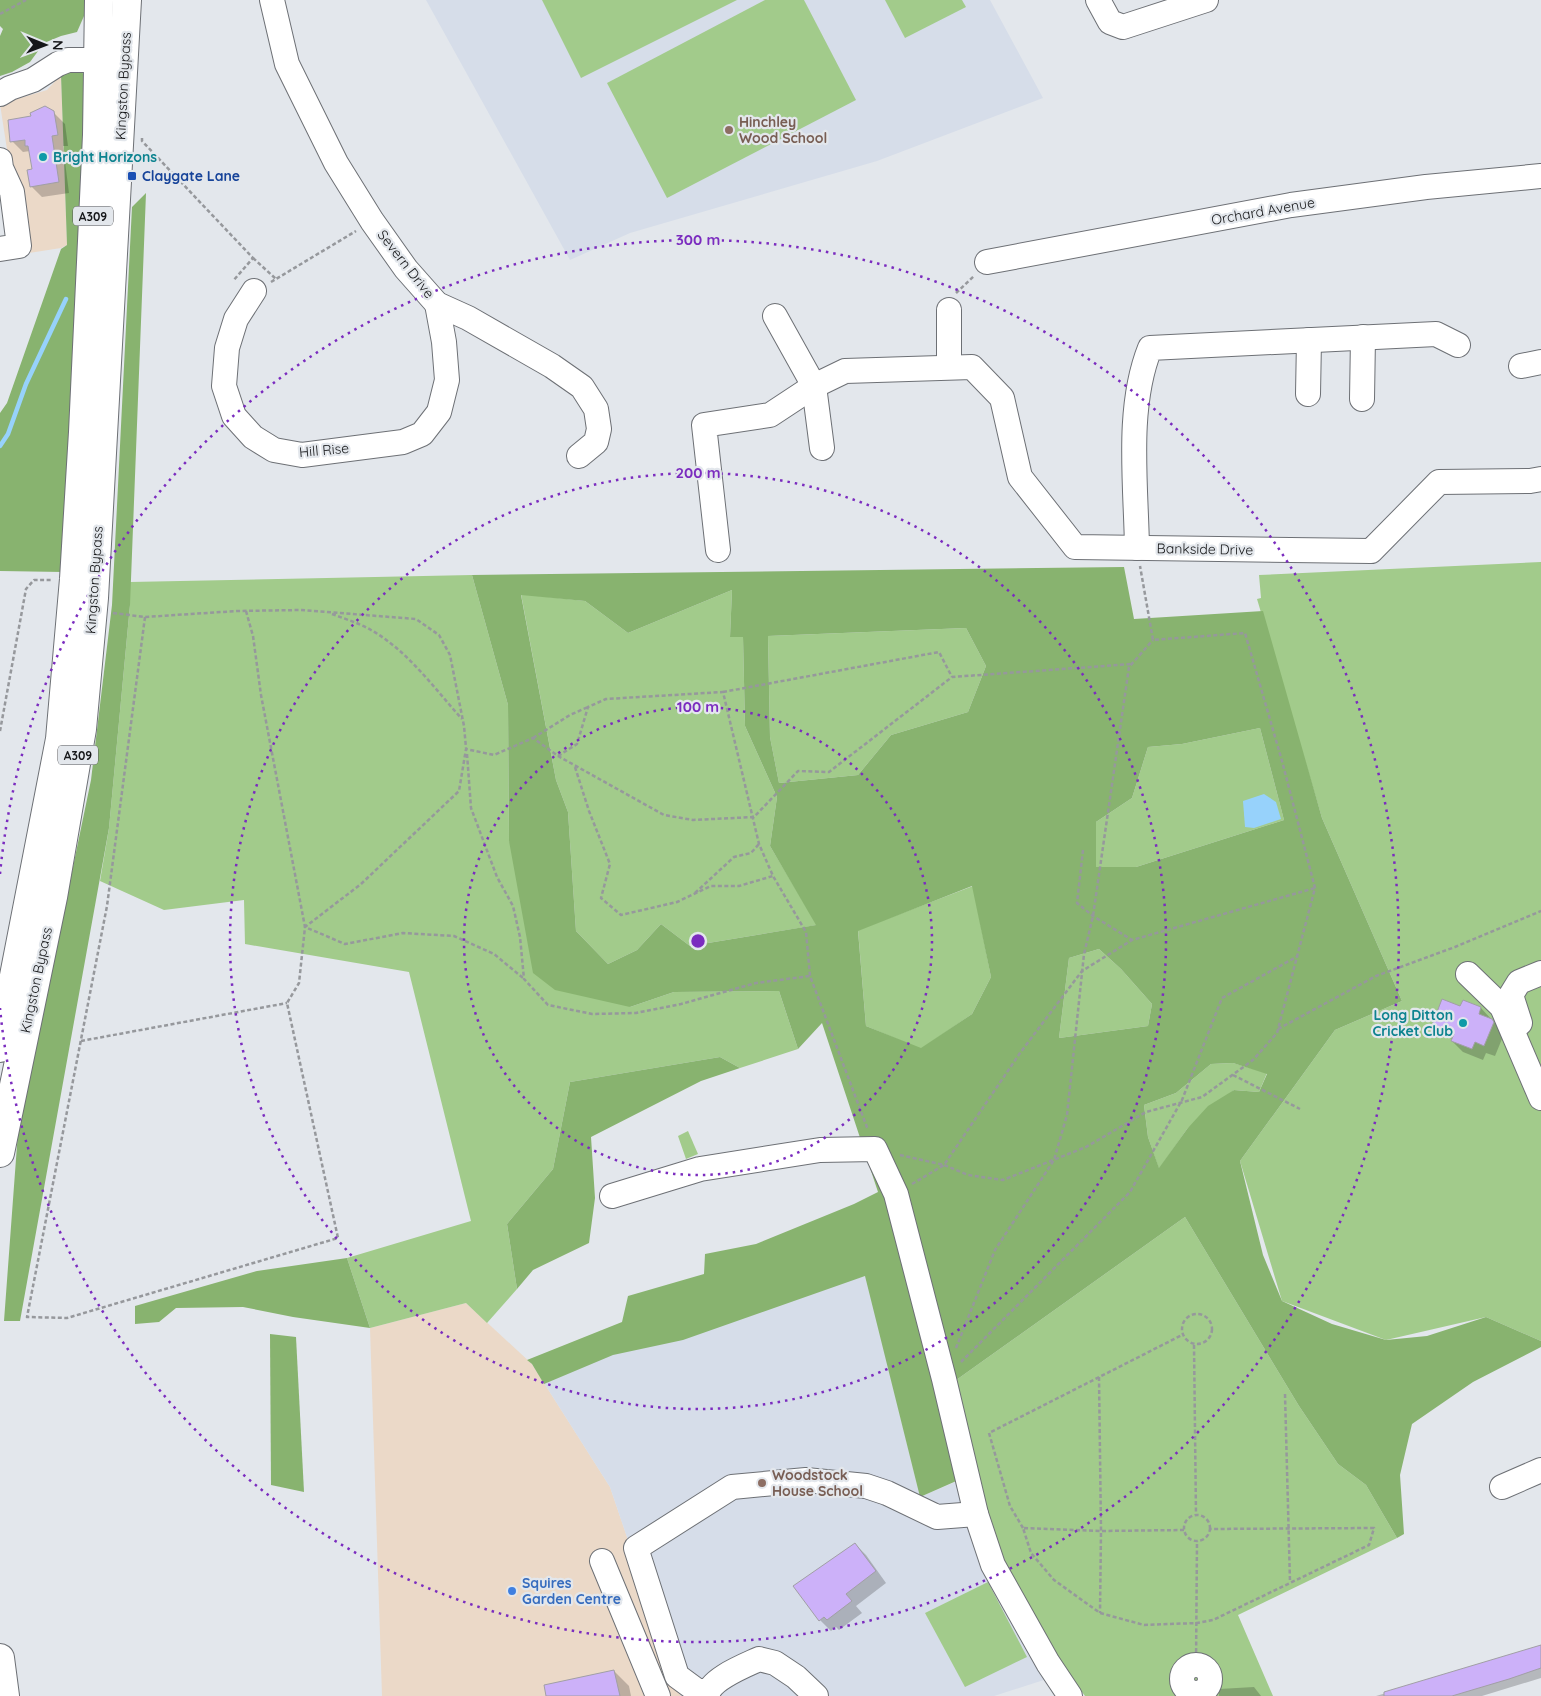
<svg xmlns="http://www.w3.org/2000/svg" width="1541" height="1696" font-family="Quicksand,sans-serif">
	<style>
		.commercial { fill: #ebd9c8 }
		.built { fill: #d6dde9 }
		.green { fill: #a2cb8b }
		.forest { fill: #88b36f; fill-rule: evenodd }
		.water { fill: #97d2fb }
		.shadow { fill: #0003 }
		.lines { fill: none; stroke-linecap: round; stroke-linejoin: round }
		.stream { stroke: #97d2fb; stroke-width: 4.5 }
		.building { fill: #ccb1f9; stroke: #a19fa5 }
		.minor-casing { stroke: #6d7075; stroke-width: 26 }
		.highway-casing { stroke: #6d7075; stroke-width: 30 }
		.path { stroke: #96989c; stroke-width: 2.5; stroke-dasharray: 4 2.5; stroke-linecap: butt }
		.minor { stroke: #fff; stroke-width: 24 }
		.highway { stroke: #fff; stroke-width: 28 }
		.ring { fill: none; stroke: #7b2cbf; stroke-width: 2.5; stroke-dasharray: 2.5 5 }
		.education-dot { fill: #8d6e63; stroke: #e3e7ec; stroke-width: 2 }
		.culture-dot { fill: #0f9aa8; stroke: #e3e7ec; stroke-width: 2 }
		.transit-dot { fill: #1a4fb4; stroke: #e3e7ec; stroke-width: 2 }
		.shop-dot { fill: #3f7fe0; stroke: #e3e7ec; stroke-width: 2 }
		.labels { text-anchor: middle; dominant-baseline: central; stroke-width: 4.5; stroke-linejoin: round; paint-order: stroke }
		.shield { fill: #e3e7ec; stroke: #545558; stroke-width: 1 }
		.shield-label { font-size: 12px; font-weight: bold; fill: #161719 }
		.street-label { font-size: 14px; fill: #161719; stroke: #e3e7ec }
		.education-label { font-size: 14px; font-weight: bold; fill: #785e54; stroke: #e3e7ec; text-anchor: start }
		.culture-label { font-size: 14px; font-weight: bold; fill: #0d838f; stroke: #e3e7ec; text-anchor: start }
		.transit-label { font-size: 14px; font-weight: bold; fill: #164399; stroke: #e3e7ec; text-anchor: start }
		.shop-label { font-size: 14px; font-weight: bold; fill: #366cbe; stroke: #e3e7ec; text-anchor: start }
		.centre { fill: #7b2cbf; stroke: #e3e7ec; stroke-width: 2.5 }
		.ring-label { font-size: 15px; text-anchor: middle; font-weight: bold; fill: #7b2cbf; stroke: #e3e7ec; stroke-width: 4.5; stroke-linejoin: round; paint-order: stroke }
	</style>
	<rect width="100%" height="100%" fill="#e3e7ec"/>
	<!-- commercial -->
	<g class="commercial">
		<polygon points="61,75 67,245 61,248 29,253 20,192 10,169 0,104 47,90"/>
		<polygon points="466,1303 532,1364 610,1487 681,1696 382,1696 370,1328"/>
	</g>
	<!-- built -->
	<g class="built">
		<polygon points="426,0 990,0 1043,98 877,161 630,233 570,260"/>
		<polygon points="866,1276 920,1497 960,1480 1050,1678 994,1696 681,1696 610,1487 532,1364"/>
	</g>
	<!-- green -->
	<g class="green">
		<polygon points="542,0 737,0 581,78"/>
		<polygon points="765,0 804,0 856,100 667,198 607,83"/>
		<polygon points="885,0 962,0 966,7 905,38"/>
		<polygon points="1541,562 1541,1341 1486,1317 1386,1340 1282,1301 1240,1161 1335,1030 1402,1001 1322,818 1257,599 1261,598 1259,575"/>
		<polygon points="472,575 508,705 509,841 630,1007 674,992 779,991 798,1049 740,1068 720,1057 570,1082 553,1169 507,1224 517,1289 487,1323 466,1303 370,1328 347,1258 471,1221 409,972 245,944 244,900 164,910 100,881 109,828 130,605 130,582"/>
		<polygon points="732,590 730,637 743,637 745,726 777,797 770,846 817,925 690,946 661,924 637,950 608,964 576,931 568,812 556,780 521,594 585,601 628,633"/>
		<polygon points="966,628 986,666 968,712 891,735 858,775 779,783 770,737 768,636"/>
		<polygon points="1260,728 1284,820 1136,867 1096,867 1096,822 1132,798 1148,747 1182,744"/>
		<polygon points="973,886 991,977 972,1014 921,1049 866,1026 858,930"/>
		<polygon points="1099,949 1121,969 1152,1004 1148,1026 1059,1038 1069,958"/>
		<polygon points="1233,1063 1267,1073 1259,1092 1234,1090 1187,1129 1159,1169 1148,1137 1144,1105 1176,1093 1211,1064"/>
		<polygon points="688,1131 698,1154 686,1159 678,1136"/>
		<polygon points="1185,1217 1299,1406 1338,1464 1366,1485 1397,1538 1238,1615 1273,1696 1085,1696 1052,1652 1002,1557 978,1489 979,1471 952,1383"/>
		<polygon points="988,1582 1027,1657 965,1687 925,1613"/>
	</g>
	<!-- forest -->
	<g class="forest">
		<polygon points="0,0 84,0 84,16 77,32 61,36 44,43 30,62 12,72 0,76 0,36 3,29 0,26"/>
		<polygon points="71,69 81,70 87,81 63,572 0,571 0,413 7,403 61,249 67,245 61,75"/>
		<polygon points="146,193 130,605 109,828 20,1321 4,1321 18,1132 91,780 112,605 132,207"/>
		<path d="M1124 567 1134 619 1263 611 1322 818 1402 1001 1335 1030 1240 1161 1263 1255 1282 1301 1332 1324 1386 1340 1427 1336 1486 1317 1541 1341V1347L1473 1382 1412 1424 1400 1475 1404 1534 1397 1538 1366 1485 1338 1464 1299 1406 1185 1217 952 1383 979 1471 920 1497 865 1276 683 1340 613 1355 544 1384 532 1364 527 1360 622 1322 628 1296 704 1274 705 1254 756 1244 854 1204 878 1192 822 1023 798 1049 779 991 674 992 630 1007 555 990 533 973 509 841 508 705 472 575ZM732 590 730 637H743L745 726 777 797 770 846 816 925 690 946 661 924 637 950 608 964 576 931 568 812 556 780 521 595 585 601 628 633ZM966 628 986 666 968 712 891 735 858 775 779 783 770 737 768 636ZM1260 728 1284 820 1136 867H1096V822L1132 798 1148 747 1182 744ZM972 886 991 977 972 1014 921 1048 866 1026 858 931ZM1099 949 1121 969 1152 1004 1148 1026 1059 1038 1069 958ZM1233 1063 1267 1074 1259 1092 1234 1090 1208 1106 1187 1129 1159 1168 1148 1137 1144 1105 1176 1093 1211 1064Z"/>
		<polygon points="720,1057 740,1068 701,1081 591,1137 595,1198 589,1243 533,1270 517,1289 507,1224 553,1169 570,1082"/>
		<polygon points="347,1258 370,1328 293,1317 243,1307 176,1308 159,1322 135,1324 135,1306 257,1271"/>
		<polygon points="270,1334 296,1337 304,1492 271,1485"/>
	</g>
	<!-- water -->
	<polygon class="water" points="1264,794 1276,802 1281,819 1254,828 1245,827 1243,801"/>
	<!-- shadow -->
	<g class="shadow">
		<polygon points="53,112 65,124 68,146 63,146 69,193 42,197 31,186 33,170 30,151 23,152 12,141"/>
		<polygon points="1461,1008 1481,1008 1503,1032 1504,1034 1495,1056 1486,1053 1483,1060 1463,1052 1452,1041 1453,1039 1444,1036 1433,1025"/>
		<polygon points="855,1544 866,1555 886,1583 856,1606 862,1613 839,1630 836,1627 831,1631 820,1620"/>
		<polygon points="1541,1647 1541,1678 1482,1696 1376,1696"/>
		<polygon points="614,1671 629,1686 631,1696 548,1696"/>
		<polygon points="1254,1687 1261,1696 1219,1696 1219,1689"/>
	</g>
	<g class="lines">
		<!-- stream -->
		<polyline class="stream" points="0,446 8,434 26,384 66,299"/>
	</g>
	<!-- building -->
	<g class="building">
		<polygon points="45,106 54,111 58,135 52,136 59,182 30,187 27,170 32,169 28,146 25,146 25,140 10,142 8,120 31,116 30,113"/>
		<polygon points="1442,999 1460,1006 1463,1000 1481,1007 1479,1014 1492,1019 1494,1022 1484,1046 1475,1042 1472,1049 1451,1041 1454,1034 1432,1025"/>
		<polygon points="855,1543 876,1571 846,1594 852,1601 827,1620 824,1617 819,1621 793,1586"/>
		<polygon points="1541,1645 1541,1668 1509,1679 1452,1696 1384,1696 1384,1692"/>
		<polygon points="614,1670 620,1696 546,1696 544,1685"/>
	</g>
	<g class="lines">
		<defs>
			<g id="minor">
				<polyline points="272,0 287,64 336,163 372,221 406,269 437,304 468,318 552,366 582,387 596,409 599,429 596,442 579,456"/>
				<polyline points="1098,0 1110,22 1123,27 1206,0"/>
				<polyline points="0,94 10,88 33,80 58,64 68,60 110,60 115,55"/>
				<polyline points="0,160 1,168 12,192 19,246 0,249"/>
				<polyline points="987,262 1291,205 1426,187 1541,176"/>
				<polyline points="254,291 236,319 227,348 224,386 234,416 253,437 274,450 302,455 403,442 422,434 439,412 447,380 444,342 437,304"/>
				<polyline points="775,316 814,386 822,448"/>
				<polyline points="1521,366 1541,362"/>
				<polyline points="949,367 949,310"/>
				<polyline points="1308,394 1309,340"/>
				<polyline points="1362,399 1363,337"/>
				<path d="M1137 548C1136 484 1126 408 1150 348L1436 334 1458 345"/>
				<polyline points="718,550 704,425 770,415 814,386 845,371 972,367 1002,398 1020,477 1075,547 1371,551 1439,482 1530,481 1541,479"/>
				<polyline points="1468,974 1502,1007 1541,1098"/>
				<polyline points="1520,1023 1511,995 1519,982 1541,973"/>
				<polyline points="612,1196 700,1169 820,1150 875,1149 896,1194 944,1379 976,1514 993,1565 1048,1663 1070,1696"/>
				<polyline points="1502,1487 1541,1470"/>
				<polyline points="602,1561 658,1696"/>
				<circle cx="1196" cy="1679" r="14"/>
				<polyline points="708,1692 696,1690 677,1676 636,1548 732,1487 806,1480 866,1486 887,1493 937,1517 976,1514"/>
				<path d="M707 1696C710 1679 744 1666 759 1659L775 1663 796 1677 816 1696"/>
			</g>
			<g id="highway">
				<polyline points="0,1048 60,739 74,579 83,432 97,135 99,0"/>
				<polyline points="0,1153 53,897 82,729 94,598 127,0"/>
				<polyline points="0,1658 5,1696"/>
			</g>
		</defs>
		<!-- minor casing -->
		<use href="#minor" class="minor-casing"/>
		<!-- highway casing -->
		<use href="#highway" class="highway-casing"/>
		<!-- path -->
		<g class="path">
			<polyline points="0,14 26,0"/>
			<polyline points="142,138 142,141 253,258 233,281"/>
			<polyline points="253,258 276,279"/>
			<polyline points="271,282 356,231"/>
			<polyline points="956,293 974,276"/>
			<polyline points="246,611 253,636 261,695 305,927 345,944 403,933 454,936 494,954 523,978"/>
			<polyline points="113,613 145,617 237,611 301,610 416,619 439,635 450,655 464,726 466,748"/>
			<path d="M332 614C345 619 359 623 371 630 408 651 434 688 462 719"/>
			<polyline points="145,617 107,906 27,1317 67,1318 338,1238 287,1003 299,983 305,927 361,884 459,791 466,749 494,755 533,738 558,756 664,815 693,820 754,817 798,771 829,772 952,677 1132,664"/>
			<polyline points="723,692 939,652 952,677"/>
			<polyline points="0,731 26,589 34,580 52,580"/>
			<polyline points="533,738 570,715 588,707"/>
			<polyline points="467,754 471,808 497,877 513,906 520,937 524,979 548,1005 592,1014 636,1013 681,1004 756,983 810,976"/>
			<polyline points="558,756 577,744 588,707 606,699 723,692 759,844 773,876 806,932 810,976 868,1130"/>
			<polyline points="575,767 589,811 610,864 601,898 621,915 677,902 711,886 739,886 773,876"/>
			<polyline points="1083,850 1077,903 1093,916 1132,940"/>
			<polyline points="695,893 734,857 751,853 759,844"/>
			<polyline points="1278,1029 1376,976 1455,947 1541,911"/>
			<polyline points="81,1041 287,1003"/>
			<polyline points="1233,1075 1300,1109"/>
			<polyline points="900,1155 944,1165 968,1175 1003,1180 1086,1147 1146,1112 1202,1097 1253,1060 1277,1033 1315,888 1282,761 1245,633 1153,640 1140,566"/>
			<polyline points="912,1184 944,1165 1020,1053 1082,971 1132,940 1315,888"/>
			<circle cx="1197" cy="1329" r="15"/>
			<polyline points="1194,1345 1196,1515"/>
			<polyline points="956,1348 995,1250 1054,1160 1067,1115 1084,954 1093,916 1129,667 1153,640"/>
			<polyline points="961,1362 1130,1192 1182,1100 1222,998 1298,956"/>
			<polyline points="1099,1377 1101,1531 1100,1613"/>
			<polyline points="1285,1394 1290,1582"/>
			<circle cx="1197" cy="1528" r="13"/>
			<polyline points="1023,1528 1010,1506 989,1433 1182,1335"/>
			<polyline points="1184,1530 1101,1531 1023,1528 1031,1553 1054,1580 1100,1613 1144,1625 1197,1623 1213,1620 1369,1545 1374,1528 1209,1529"/>
			<polyline points="1196,1665 1197,1541"/>
		</g>
		<!-- minor -->
		<use href="#minor" class="minor"/>
		<!-- highway -->
		<use href="#highway" class="highway"/>
	</g>
	<!-- distance rings -->
	<g class="ring">
		<circle cx="698" cy="941" r="234"/>
		<circle cx="698" cy="941" r="468"/>
		<path d="M0 874A701 701 0 1 1 0 1008"/>
	</g>
	<!-- markers -->
	<g class="education-dot">
		<circle cx="729" cy="130" r="5"/>
		<circle cx="762" cy="1483" r="5"/>
	</g>
	<g class="culture-dot">
		<circle cx="43" cy="157" r="5"/>
		<circle cx="1463" cy="1023" r="5"/>
	</g>
	<rect class="transit-dot" x="127" y="171" width="10" height="10" rx="2.5"/>
	<circle class="shop-dot" cx="512" cy="1591" r="5"/>
	<g class="labels">
		<!-- shield labels -->
		<g class="shield">
			<rect x="73" y="206.5" width="40" height="19" rx="4"/>
			<rect x="58" y="745.5" width="40" height="19" rx="4"/>
		</g>
		<g class="shield-label">
			<text x="93" y="216">A309</text>
			<text x="78" y="755">A309</text>
		</g>
		<!-- street labels -->
		<g class="street-label">
			<text transform="translate(123 86) rotate(-87)">Kingston Bypass</text>
			<text transform="translate(1263 211) rotate(-10)">Orchard Avenue</text>
			<text transform="translate(406 264) rotate(52)">Severn Drive</text>
			<text transform="translate(324 450) rotate(-5)">Hill Rise</text>
			<text transform="translate(1205 549) rotate(1)">Bankside Drive</text>
			<text transform="translate(94 580) rotate(-86)">Kingston Bypass</text>
			<text transform="translate(36 980) rotate(-78)">Kingston Bypass</text>
		</g>
		<!-- education labels -->
		<g class="education-label">
			<text x="739" y="122">Hinchley<tspan x="739" dy="16">Wood School</tspan></text>
			<text x="772" y="1475">Woodstock<tspan x="772" dy="16">House School</tspan></text>
		</g>
		<!-- culture labels -->
		<g class="culture-label">
			<text x="53" y="157">Bright Horizons</text>
			<text x="1453" y="1015" text-anchor="end">Long Ditton<tspan x="1453" dy="16">Cricket Club</tspan></text>
		</g>
		<!-- transit labels -->
		<g class="transit-label">
			<text x="142" y="176">Claygate Lane</text>
		</g>
		<!-- shop labels -->
		<g class="shop-label">
			<text x="522" y="1583">Squires<tspan x="522" dy="16">Garden Centre</tspan></text>
		</g>
	</g>
	<circle cx="698" cy="941" r="8" class="centre"/>
	<g class="ring-label">
		<text x="698" y="245">300 m</text>
		<text x="698" y="478">200 m</text>
		<text x="698" y="712">100 m</text>
	</g>
	<!-- north arrow -->
	<g transform="translate(45 45) rotate(91)" stroke="#e3e7ec" stroke-width="4" paint-order="stroke">
	<path d="M0-4L9 19L0 12L-9 19Z" fill="#161719"/>
	<text y="-8" font-size="14" font-weight="bold" text-anchor="middle" fill="#161719">N</text>
	</g>
</svg>
